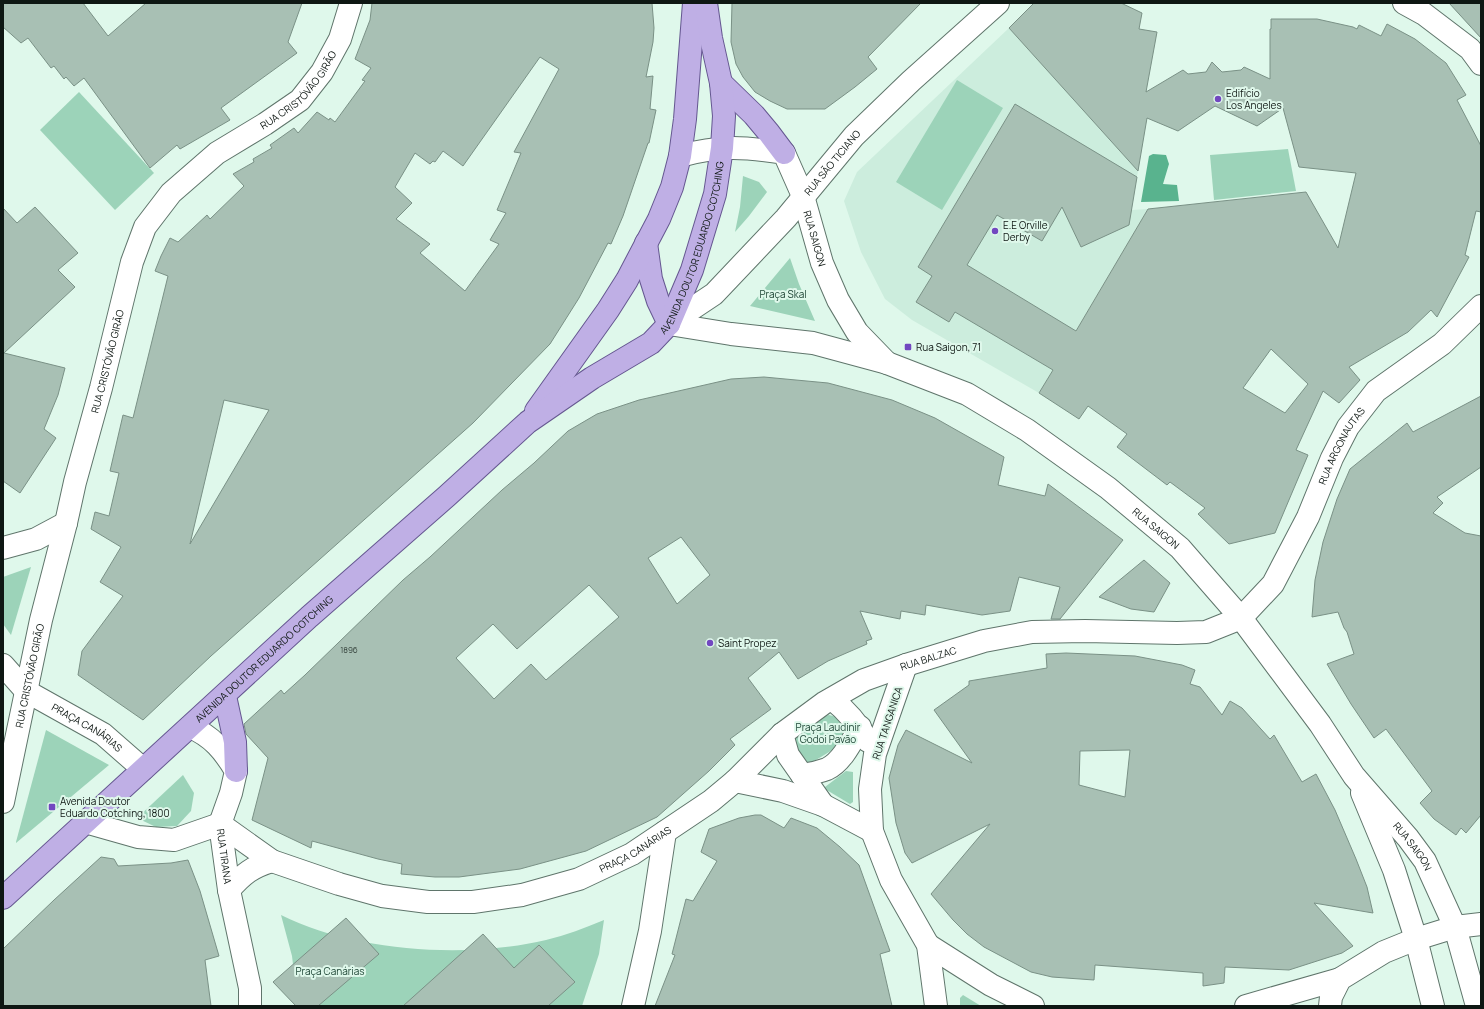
<svg xmlns="http://www.w3.org/2000/svg" width="1484" height="1009" font-family="Manrope,sans-serif">
	<style>
		.built { fill: #cceddd }
		.green { fill: #9cd3b9 }
		.water { fill: #59b38e }
		.building { fill: #a8c0b4; stroke: #7a9186; fill-rule: evenodd }
		.lines { fill: none; stroke-linecap: round; stroke-linejoin: round }
		.minor-casing { stroke: #5f756b; stroke-width: 24 }
		.major-casing { stroke: #655790; stroke-width: 24 }
		.minor { stroke: #fff; stroke-width: 22 }
		.major { stroke: #bfafe5; stroke-width: 22 }
		.poi-dot { fill: #7247c0; stroke: #dff8eb; stroke-width: 1.5 }
		.labels { text-anchor: middle; dominant-baseline: central; stroke-width: 4; stroke-linejoin: round; paint-order: stroke }
		.number-label { font-size: 8px; fill: #34413b }
		.street-label { font-size: 10px; fill: #0e1713; stroke: #dff8eb }
		.poi-label { font-size: 10px; fill: #0e1713; stroke: #dff8eb; text-anchor: start }
		.park-label { font-size: 10px; fill: #1f4636; stroke: #dff8eb }
	</style>
	<rect width="100%" height="100%" fill="#dff8eb"/>
	<!-- built -->
	<polygon class="built" points="1009,28 1138,171 1131,209 1132,210 1148,209 1039,393 912,320 885,299 861,252 844,201 857,172"/>
	<!-- green -->
	<g class="green">
		<polygon points="957,80 1003,108 942,210 896,182"/>
		<polygon points="79,92 154,173 115,210 40,130"/>
		<polygon points="1288,149 1296,191 1214,200 1210,155"/>
		<polygon points="743,176 759,182 767,192 749,216 735,232 740,207"/>
		<polygon points="790,258 799,284 815,321 750,306"/>
		<polygon points="31,567 11,635 3,624 3,577"/>
		<path d="M829 715C840 717 844 722 847 732L839 746 806 766 787 744 824 716Z"/>
		<polygon points="46,730 109,765 16,843 16,842"/>
		<polygon points="846,771 853,772 853,802 850,804 825,789 825,787"/>
		<polygon points="183,775 194,793 191,811 177,826 156,827 137,818"/>
		<path d="M281 915C354 952 467 959 546 940 566 935 585 928 604 920L599 954 582 1006H298L292 956Z"/>
		<polygon points="963,995 981,1006 960,1006 960,998"/>
	</g>
	<!-- water -->
	<polygon class="water" points="1153,154 1166,155 1169,164 1163,184 1177,185 1179,201 1141,202 1149,156"/>
	<!-- building -->
	<g class="building">
		<polygon points="3,3 83,3 108,36 146,3 302,3 288,42 297,53 221,108 230,120 180,149 177,145 150,168 84,78 74,86 66,77 64,79 54,66 51,68 28,38 21,43 3,27"/>
		<path d="M372 3H652L654 28 653 42 646 77 653 76 650 109 656 110 649 143H648L623 216 611 244 608 243 579 298 550 344 473 423 211 656 143 720 78 675 82 651 123 596 100 582 121 547 91 529 95 512 109 516 119 473 110 471 123 415 133 418 168 276 155 271 161 256 170 238 178 242 207 215 210 219 244 186 233 174 254 162 253 159 272 148 270 145 294 128 298 133 317 112 329 120 330 118 335 122 365 81 362 80 371 68 355 59 370 20ZM540 57 559 69 514 152 521 153 497 210 506 213 490 240 499 244 465 291 420 253 430 244 396 219 412 203 395 187 415 153 430 164 433 161 435 162 443 151 463 166ZM224 400 269 410 190 544Z"/>
		<polygon points="732,3 921,3 868,57 877,69 855,87 825,109 787,109 770,101 755,92 743,77 736,64 731,42"/>
		<path d="M1034 3H1121L1142 13 1139 29 1157 32 1146 92 1183 70 1188 74 1206 72 1212 62 1222 72 1241 70 1244 67 1270 79V29H1271V19H1317L1353 27 1357 29 1359 25 1381 36 1387 24 1415 39 1446 63 1466 95 1457 100 1481 146V212L1476 211 1465 255 1469 257 1437 317 1431 310 1408 332 1349 367 1360 380 1339 403 1323 391 1296 450 1308 455 1275 533 1229 544 1198 514 1205 508 1170 482 1167 485 1117 447 1127 434 1088 406 1079 419 1039 393 1053 370 955 312 949 322 916 302 932 276 918 267 1015 104 1137 177 1129 225 1081 247 1062 207 1042 241 997 215 967 265 1076 331 1148 209 1306 192 1338 248 1356 173 1299 167 1283 108 1257 126 1215 106 1178 131 1147 118 1138 171 1009 28ZM1271 349 1308 384 1285 413 1243 388Z"/>
		<polygon points="1449,3 1481,3 1481,38"/>
		<polygon points="35,207 78,253 58,270 75,287 4,353 65,368 58,395 44,429 56,438 20,493 3,481 3,208 17,223"/>
		<path d="M764 377 828 383 892 400 935 418 1004 457 998 485 1045 496 1048 484 1123 540 1060 619H1051L1060 587 1019 577 1010 611 982 615 926 605 925 615 901 611 900 619 860 611 872 639 866 641 867 644 828 661 798 679 779 652 748 678 771 709 730 739 735 745 709 771 657 817 586 851 520 869 459 877H435L401 874 402 864 378 859 312 841 311 848 252 820 268 758 246 734 244 724 281 690 284 694 305 675 403 580 430 557 502 490 534 463 568 431 597 414 639 400 731 379ZM681 537 710 575 677 604 648 558ZM589 585 619 617 546 680 531 664 494 699 456 658 493 624 517 649Z"/>
		<polygon points="1481,396 1481,467 1437,497 1443,503 1433,513 1465,533 1481,536 1481,815 1466,833 1461,828 1456,835 1434,819 1420,803 1432,791 1386,729 1374,738 1351,704 1327,664 1354,654 1347,632 1344,628 1338,612 1312,617 1315,580 1323,542 1337,499 1350,469 1407,423 1413,432"/>
		<polygon points="1144,560 1170,583 1154,612 1131,609 1099,597"/>
		<path d="M1066 653 1135 656 1182 665 1195 670 1190 684 1200 687 1222 715 1230 701 1242 708 1270 739 1274 735 1302 782 1316 774 1335 810 1356 859 1367 887 1373 913 1314 903 1353 946 1342 953 1289 970 1225 967 1224 983 1203 986V973L1095 965 1094 980 1052 977 1031 972 984 947 967 934 953 920 931 894 990 824 912 863 905 853 896 823 889 778 898 745 906 730 972 763 934 710 969 685V681L1047 668 1046 654ZM1130 750 1125 797 1079 785 1080 751Z"/>
		<polygon points="755,815 761,815 784,828 791,818 817,828 840,847 859,865 890,951 880,954 892,1006 655,1006 675,955 672,954 686,899 693,901 717,861 701,852 709,829 739,818"/>
		<polygon points="101,857 114,859 118,866 171,863 188,860 200,891 219,956 205,960 211,1006 3,1006 3,949 54,900"/>
		<polygon points="346,918 379,954 318,1006 296,1006 273,982"/>
		<polygon points="483,934 514,968 539,945 575,982 548,1006 403,1006"/>
	</g>
	<g class="lines">
		<defs>
			<g id="minor">
				<polyline points="1404,3 1424,14 1470,49 1481,64"/>
				<path id="s1" d="M680 156C719 145 745 147 784 153L803 196 822 263 838 300 857 332 887 363"/>
				<path id="s2" d="M669 324 731 334 813 343 887 363 967 394 1027 430 1108 488 1180 548 1241 618 1320 724 1354 776 1408 838 1425 861 1455 927 1477 1006"/>
				<path id="s3" d="M669 324 714 294 786 218 854 136 911 81 998 3"/>
				<polyline points="3,548 36,539 66,523"/>
				<path id="s4" d="M3 665 26 691 103 734 143 769"/>
				<polyline points="906,665 875,754 870,789 872,831 891,880 928,945 936,1006"/>
				<path d="M832 699C847 711 858 724 868 741"/>
				<path id="s5" d="M190 727C212 736 224 751 236 771L231 793 220 824 229 890 250 988V1006"/>
				<polyline points="782,734 788,755 823,805"/>
				<path d="M802 775C810 774 819 772 827 769 842 762 852 741 860 727"/>
				<polyline points="735,781 783,791 823,805 872,831"/>
				<polyline points="1362,793 1394,870 1416,939 1433,1006"/>
				<path id="s6" d="M3 802 41 620 66 523 75 482 101 388 132 262 145 227 171 193 217 153 265 124 300 100 322 72 340 39 351 3"/>
				<polyline points="85,822 138,837 174,840 220,824"/>
				<path id="s7" d="M220 824 272 861 339 884 382 896 428 902H473L522 895 579 879 632 854 711 801 735 781 782 734 824 703 864 680 906 665 984 641 1032 632 1085 631 1177 633 1206 632 1241 618 1273 584 1308 517 1332 458 1348 427 1376 391 1442 344 1481 306"/>
				<path d="M229 890C243 874 252 867 272 861"/>
				<polyline points="928,945 991,985 1033,1006"/>
				<polyline points="633,1006 650,931 665,832"/>
				<polyline points="1246,1006 1340,979"/>
				<polyline points="1330,1006 1331,997 1340,979 1384,952 1416,939 1455,927 1481,924"/>
			</g>
			<g id="major">
				<polyline points="721,83 754,115 769,133 784,153"/>
				<polyline points="646,243 651,279 658,301 669,324"/>
				<polyline points="536,411 608,310 627,280 659,219 672,187 680,156 685,119 694,3"/>
				<polyline points="225,696 235,742 236,771"/>
				<path id="s8" d="M3 898 309 617 447 496 528 422 592 378 651 343 669 324 692 270 715 194 722 148 724 116 721 83 711 38 706 3"/>
			</g>
		</defs>
		<!-- minor casing -->
		<use href="#minor" class="minor-casing"/>
		<!-- major casing -->
		<use href="#major" class="major-casing"/>
		<!-- minor -->
		<use href="#minor" class="minor"/>
		<!-- major -->
		<use href="#major" class="major"/>
	</g>
	<!-- markers -->
	<g class="poi-dot">
		<circle cx="1218" cy="99" r="4"/>
		<circle cx="995" cy="231" r="4"/>
		<rect x="904" y="343" width="8" height="8" rx="2"/>
		<circle cx="710" cy="643" r="4"/>
		<rect x="48" y="803" width="8" height="8" rx="2"/>
	</g>
	<g class="labels">
		<!-- number labels -->
		<g class="number-label">
			<text x="349" y="649">1896</text>
		</g>
		<!-- street labels -->
		<g class="street-label">
			<text stroke="none"><textPath href="#s6" startOffset="801">RUA CRISTÓVÃO GIRÃO</textPath></text>
			<text stroke="none"><textPath href="#s3" startOffset="231">RUA SÃO TICIANO</textPath></text>
			<text stroke="none"><textPath href="#s1" startOffset="196">RUA SAIGON</textPath></text>
			<text stroke="none"><textPath href="#s8" startOffset="961">AVENIDA DOUTOR EDUARDO COTCHING</textPath></text>
			<text stroke="none"><textPath href="#s6" startOffset="453">RUA CRISTÓVÃO GIRÃO</textPath></text>
			<text stroke="none"><textPath href="#s7" startOffset="1317">RUA ARGONAUTAS</textPath></text>
			<text stroke="none"><textPath href="#s2" startOffset="540">RUA SAIGON</textPath></text>
			<text stroke="none"><textPath href="#s7" startOffset="797">RUA BALZAC</textPath></text>
			<text stroke="none"><textPath href="#s8" startOffset="354">AVENIDA DOUTOR EDUARDO COTCHING</textPath></text>
			<text stroke="none"><textPath href="#s6" startOffset="129">RUA CRISTÓVÃO GIRÃO</textPath></text>
			<text transform="translate(887 723) rotate(-72)">RUA TANGANICA</text>
			<text stroke="none"><textPath href="#s4" startOffset="106">PRAÇA CANÁRIAS</textPath></text>
			<text stroke="none"><textPath href="#s2" startOffset="950">RUA SAIGON</textPath></text>
			<text stroke="none"><textPath href="#s5" startOffset="153">RUA TIRANA</textPath></text>
			<text stroke="none"><textPath href="#s7" startOffset="443">PRAÇA CANÁRIAS</textPath></text>
		</g>
		<!-- poi labels -->
		<g class="poi-label">
			<text x="1226" y="93">Edifício<tspan x="1226" dy="12">Los Angeles</tspan></text>
			<text x="1003" y="225">E.E Orville<tspan x="1003" dy="12">Derby</tspan></text>
			<text x="916" y="347">Rua Saigon, 71</text>
			<text x="718" y="643">Saint Propez</text>
			<text x="60" y="801">Avenida Doutor<tspan x="60" dy="12">Eduardo Cotching, 1800</tspan></text>
		</g>
		<!-- park labels -->
		<g class="park-label">
			<text x="783" y="294">Praça Skal</text>
			<text x="828" y="727">Praça Laudinir<tspan x="828" dy="12">Godoi Pavão</tspan></text>
			<text x="330" y="971">Praça Canárias</text>
		</g>
	</g>
	<!-- border -->
	<rect width="1484" height="1009" fill="none" stroke="#0e1713" stroke-width="8"/>
</svg>
